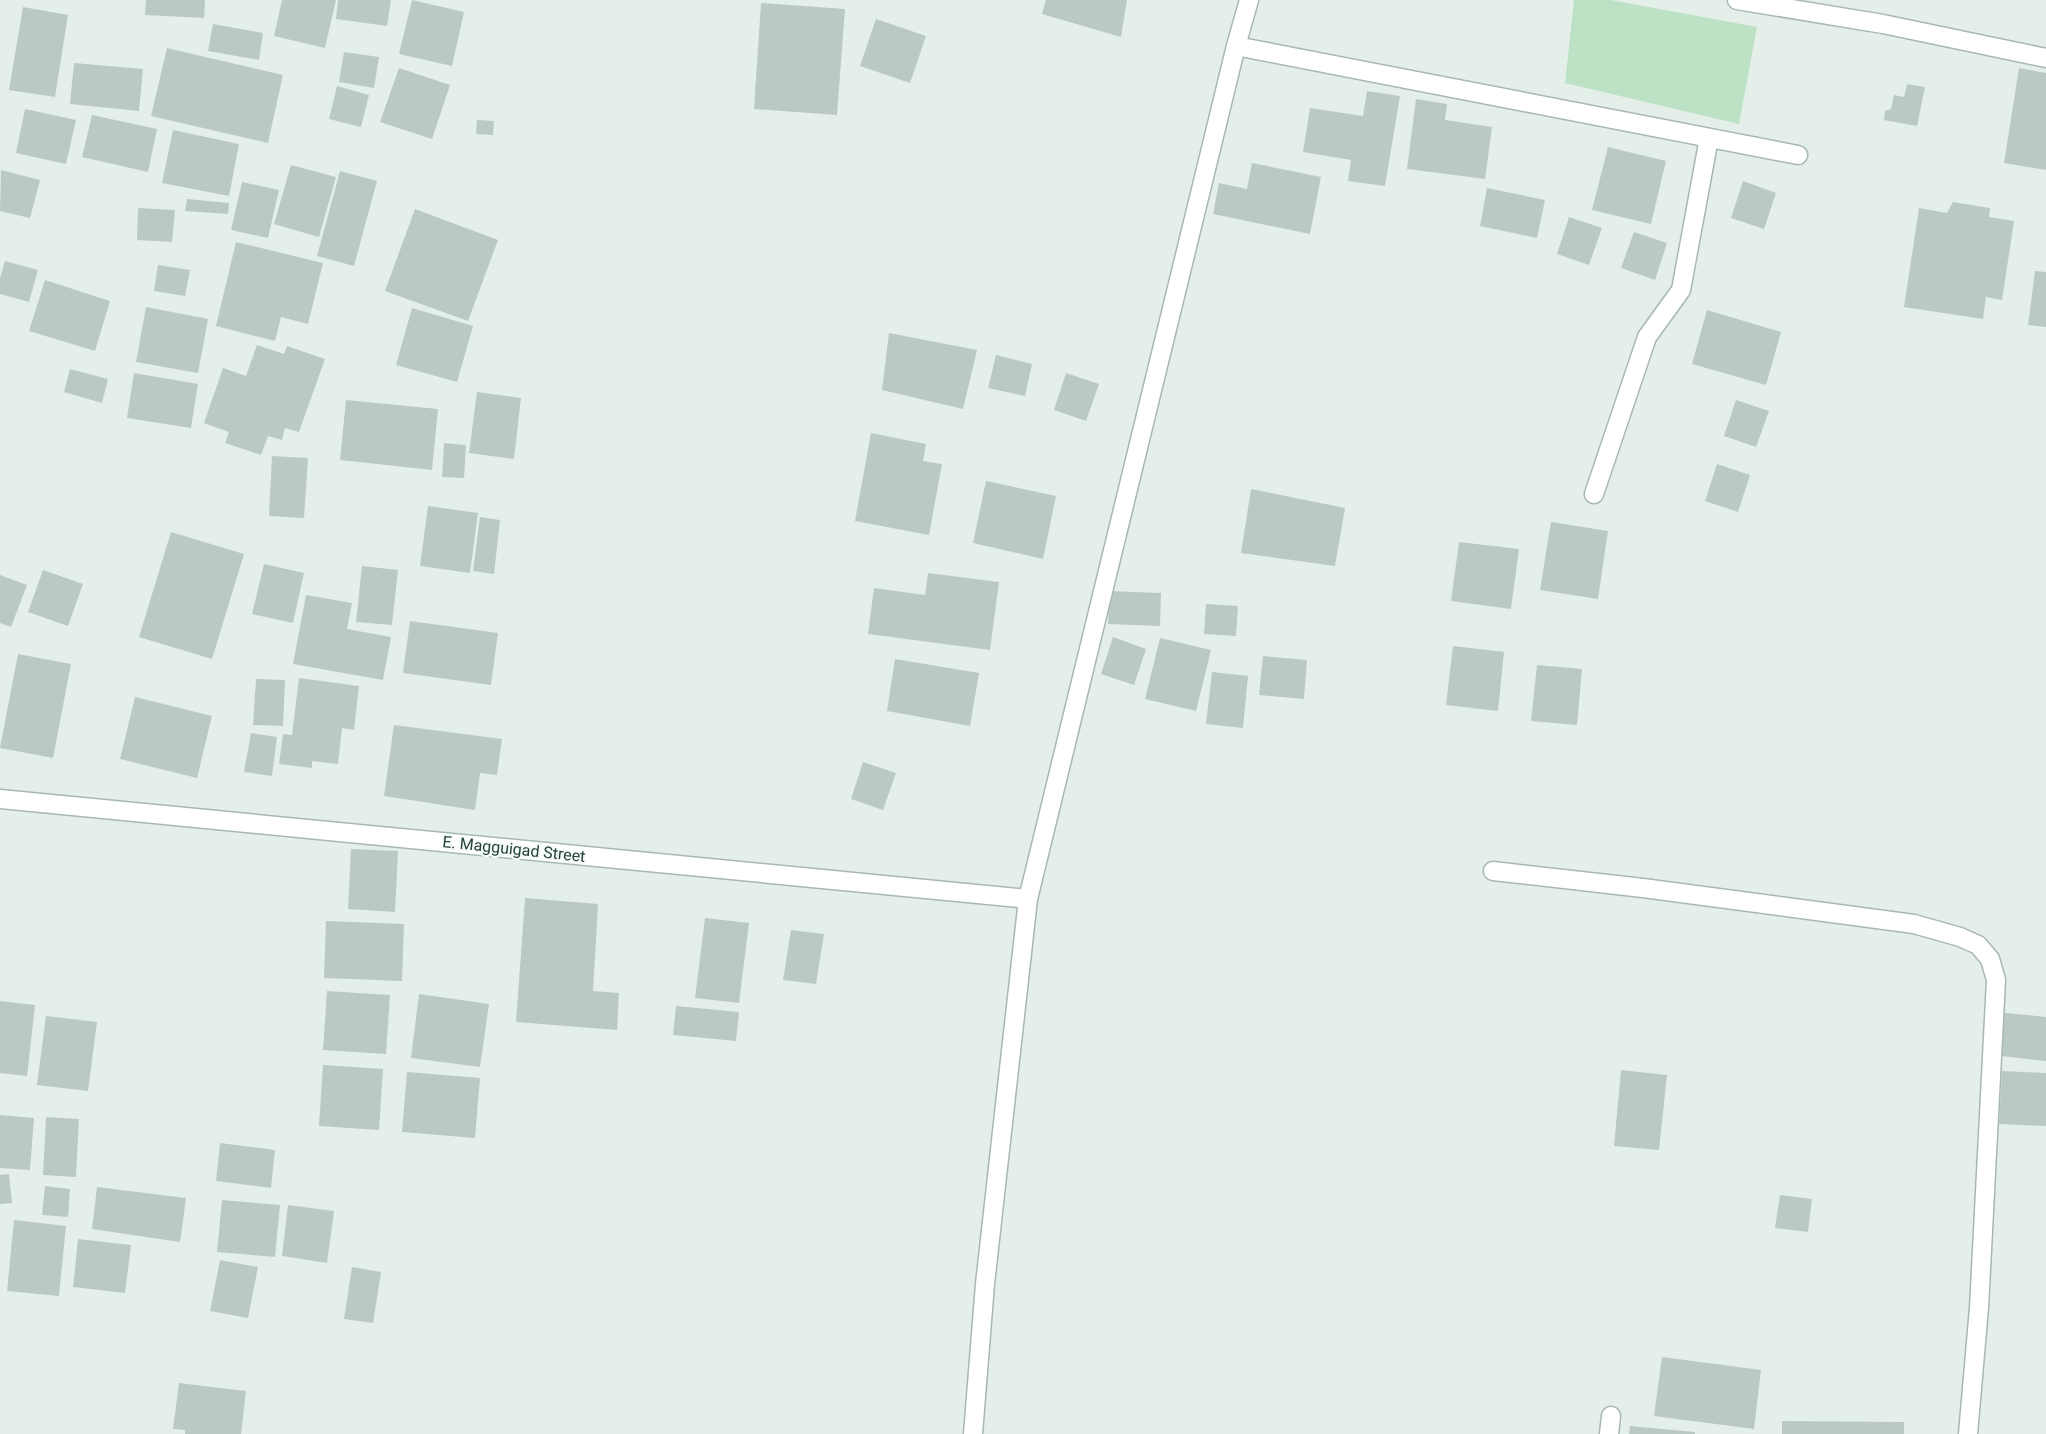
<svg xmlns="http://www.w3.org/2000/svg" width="2046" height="1434" font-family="Roboto,sans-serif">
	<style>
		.green { fill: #bde1c5 }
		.building { fill: #bacac3 }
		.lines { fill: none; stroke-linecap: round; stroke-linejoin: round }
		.minor-casing { stroke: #a7b8b1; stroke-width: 21 }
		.minor { stroke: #fff; stroke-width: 18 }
		.labels { text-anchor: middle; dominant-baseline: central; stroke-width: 4.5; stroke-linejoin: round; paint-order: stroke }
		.street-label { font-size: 16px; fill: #234238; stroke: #f6fbf8 }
	</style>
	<rect width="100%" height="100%" fill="#e5efea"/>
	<!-- green -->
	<polygon class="green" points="1574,0 1611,0 1757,27 1739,124 1565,83"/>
	<!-- building -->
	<g class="building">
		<polygon points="146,0 205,0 204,18 145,15"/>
		<polygon points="282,0 336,0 325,48 274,36"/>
		<polygon points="338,0 391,0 387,26 336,19"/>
		<polygon points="412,0 464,12 452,66 399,54"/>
		<polygon points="1046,0 1127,0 1121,37 1042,14"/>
		<polygon points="761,3 845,9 837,115 754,109"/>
		<polygon points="23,7 68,15 55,97 9,90"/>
		<polygon points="876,19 926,36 910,83 860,66"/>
		<polygon points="213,24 263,33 259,60 208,51"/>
		<polygon points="167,48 283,75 268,143 151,116"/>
		<polygon points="344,52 379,57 374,88 339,82"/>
		<polygon points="74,63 143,69 139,111 70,104"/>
		<polygon points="399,68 450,85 432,139 380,122"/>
		<polygon points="2019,68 2046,73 2046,170 2004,163"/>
		<polygon points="1907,84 1925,87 1917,126 1884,120 1885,111 1891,109 1894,95 1904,97"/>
		<polygon points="337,86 369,95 361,127 329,119"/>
		<polygon points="1367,91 1400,96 1385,186 1348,181 1351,160 1303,152 1310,108 1363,116"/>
		<polygon points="1416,99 1447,104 1445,120 1492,127 1485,179 1407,169"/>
		<polygon points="25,109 76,120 66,164 16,153"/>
		<polygon points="92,115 157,129 148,172 82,157"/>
		<polygon points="477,120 494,121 493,135 476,134"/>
		<polygon points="173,130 239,144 229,196 162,183"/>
		<polygon points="1608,147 1666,161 1651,224 1592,210"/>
		<polygon points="1252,163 1321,177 1310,234 1213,214 1219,183 1247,189"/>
		<polygon points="291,165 336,177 319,237 274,224"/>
		<polygon points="1,170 40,180 30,218 0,211"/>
		<polygon points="340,171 377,181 354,266 317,256"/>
		<polygon points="1743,181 1776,193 1764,229 1731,218"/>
		<polygon points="242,182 279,190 268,238 231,230"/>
		<polygon points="1487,188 1545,200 1537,238 1480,226"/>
		<polygon points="187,199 229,203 228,214 185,211"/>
		<polygon points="1953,202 1990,208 1989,217 2014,221 2002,300 1986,297 1983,319 1904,307 1919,208 1947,213"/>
		<polygon points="138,208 175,210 172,242 137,240"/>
		<polygon points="415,209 498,240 468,321 385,291"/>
		<polygon points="1569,217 1602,228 1589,265 1557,254"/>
		<polygon points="1634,232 1667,243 1655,280 1621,268"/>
		<polygon points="236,242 323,263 308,324 281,317 275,341 216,326"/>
		<polygon points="5,261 38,270 29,302 0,294 0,278"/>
		<polygon points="158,265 190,270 185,296 154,291"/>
		<polygon points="2035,271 2046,272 2046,327 2028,325"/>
		<polygon points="45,280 110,301 95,351 29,331"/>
		<polygon points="146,307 208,319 198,373 136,362"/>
		<polygon points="412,308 473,326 457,382 396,365"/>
		<polygon points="1707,310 1781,332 1766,385 1692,364"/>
		<polygon points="889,333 977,350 963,409 882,390"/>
		<polygon points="257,345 284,354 287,346 325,359 299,432 285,428 282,440 268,436 261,455 225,443 229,432 204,423 223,368 246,376"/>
		<polygon points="996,355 1032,364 1025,396 988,388"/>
		<polygon points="70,369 108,379 102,403 64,392"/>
		<polygon points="134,373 198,384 191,428 127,418"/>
		<polygon points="1066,373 1099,384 1086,421 1054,410"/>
		<polygon points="477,392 521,398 514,459 469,453"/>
		<polygon points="346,400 438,409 432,470 340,460"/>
		<polygon points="1736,400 1769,411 1756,447 1724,436"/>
		<polygon points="871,433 926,444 923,461 942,464 929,535 855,521"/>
		<polygon points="444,443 466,445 464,478 442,477"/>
		<polygon points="272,456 308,458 304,518 269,516"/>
		<polygon points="1717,464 1750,475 1738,512 1705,501"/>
		<polygon points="986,481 1056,496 1043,559 973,543"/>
		<polygon points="1251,489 1345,508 1335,566 1241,553"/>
		<polygon points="428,506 478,513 470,573 420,566"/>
		<polygon points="480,517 500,520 494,574 473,571"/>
		<polygon points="1551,522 1608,531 1598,599 1540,590"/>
		<polygon points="171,532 244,554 212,659 139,637"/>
		<polygon points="1459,542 1519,549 1511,609 1451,601"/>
		<polygon points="264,564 304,573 293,623 252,614"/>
		<polygon points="362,566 398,570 392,625 356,622"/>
		<polygon points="43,570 83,584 68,626 28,612"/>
		<polygon points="928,573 999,582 990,650 868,634 874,588 925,595"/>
		<polygon points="0,575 27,585 11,627 0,623"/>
		<polygon points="1109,591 1161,593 1160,626 1108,624"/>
		<polygon points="306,595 352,603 347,629 391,637 383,680 293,664"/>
		<polygon points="1206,604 1238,606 1236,636 1204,634"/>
		<polygon points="410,621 498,633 491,685 403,673"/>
		<polygon points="1113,637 1146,649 1134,685 1101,674"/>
		<polygon points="1160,638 1211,650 1196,711 1145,699"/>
		<polygon points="1453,646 1504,652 1498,711 1446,705"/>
		<polygon points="18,654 71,664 53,758 0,748"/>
		<polygon points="1263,656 1307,660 1304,699 1259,695"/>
		<polygon points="895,659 979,673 970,726 887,711"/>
		<polygon points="1537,665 1582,669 1577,725 1531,721"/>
		<polygon points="1212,672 1248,676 1243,728 1206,724"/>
		<polygon points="299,678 359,686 354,730 342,728 338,764 312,761 312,768 279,764 283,734 292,735"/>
		<polygon points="256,679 285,680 283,726 253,725"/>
		<polygon points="135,697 212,716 197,778 120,759"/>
		<polygon points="394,725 502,739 497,775 480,773 475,810 384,796"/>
		<polygon points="251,733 277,737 272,776 244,772"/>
		<polygon points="863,762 896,773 883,810 851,799"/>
		<polygon points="351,849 398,851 395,912 348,909"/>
		<polygon points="525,898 598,904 593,991 619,993 617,1030 516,1022"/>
		<polygon points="705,918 749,923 739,1003 695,998"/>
		<polygon points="326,921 404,924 402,981 324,978"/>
		<polygon points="791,930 824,934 816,984 783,980"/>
		<polygon points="327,991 390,995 386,1054 323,1050"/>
		<polygon points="419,994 489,1004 480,1067 411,1058"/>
		<polygon points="0,1001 35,1005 27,1076 0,1073"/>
		<polygon points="676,1006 739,1012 736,1041 673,1035"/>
		<polygon points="1997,1012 2046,1017 2046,1061 1993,1055"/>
		<polygon points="46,1016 97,1022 88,1091 37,1085"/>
		<polygon points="323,1065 383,1069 379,1130 319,1126"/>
		<polygon points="1621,1070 1667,1075 1659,1150 1614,1146"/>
		<polygon points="2002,1071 2046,1073 2046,1126 1999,1124"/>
		<polygon points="407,1072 480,1078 475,1138 402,1132"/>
		<polygon points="0,1115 34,1118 30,1170 0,1168"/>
		<polygon points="46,1117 79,1119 76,1177 43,1175"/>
		<polygon points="220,1143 275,1150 271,1188 216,1181"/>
		<polygon points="9,1174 12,1203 0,1204 0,1175"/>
		<polygon points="45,1186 70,1189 68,1217 42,1215"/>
		<polygon points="97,1187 186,1198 180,1242 92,1229"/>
		<polygon points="1780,1195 1812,1199 1808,1232 1775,1228"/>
		<polygon points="222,1200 280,1205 275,1257 217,1252"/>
		<polygon points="288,1205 334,1211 327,1263 282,1256"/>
		<polygon points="14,1220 66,1226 59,1296 7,1291"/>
		<polygon points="78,1239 131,1245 125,1293 73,1287"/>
		<polygon points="220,1260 258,1267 248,1318 210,1311"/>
		<polygon points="352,1267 381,1272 373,1323 344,1319"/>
		<polygon points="1662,1357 1761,1370 1754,1429 1654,1416"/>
		<polygon points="179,1383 246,1391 241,1434 185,1434 185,1430 173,1429"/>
		<polygon points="1782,1421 1904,1422 1904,1434 1782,1434"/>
		<polygon points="1630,1426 1695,1432 1695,1434 1629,1434"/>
	</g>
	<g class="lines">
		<defs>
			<g id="minor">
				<polyline points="1737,0 1883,24 2046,58"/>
				<polyline points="1236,46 1798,155"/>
				<polyline points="1594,494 1647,337 1681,290 1709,138"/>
				<polyline points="0,799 1028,899"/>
				<polyline points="1493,871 1643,888 1914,924 1960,937 1978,945 1990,959 1996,980 1979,1308 1968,1434"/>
				<polyline points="973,1434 985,1284 1028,899 1236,46 1249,0"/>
				<polyline points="1609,1434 1611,1416"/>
			</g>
		</defs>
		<!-- minor casing -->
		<use href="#minor" class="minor-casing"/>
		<!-- minor -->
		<use href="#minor" class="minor"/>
	</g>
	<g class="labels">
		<!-- street labels -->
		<g class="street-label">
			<text transform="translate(514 849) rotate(6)">E. Magguigad Street</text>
		</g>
	</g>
</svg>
